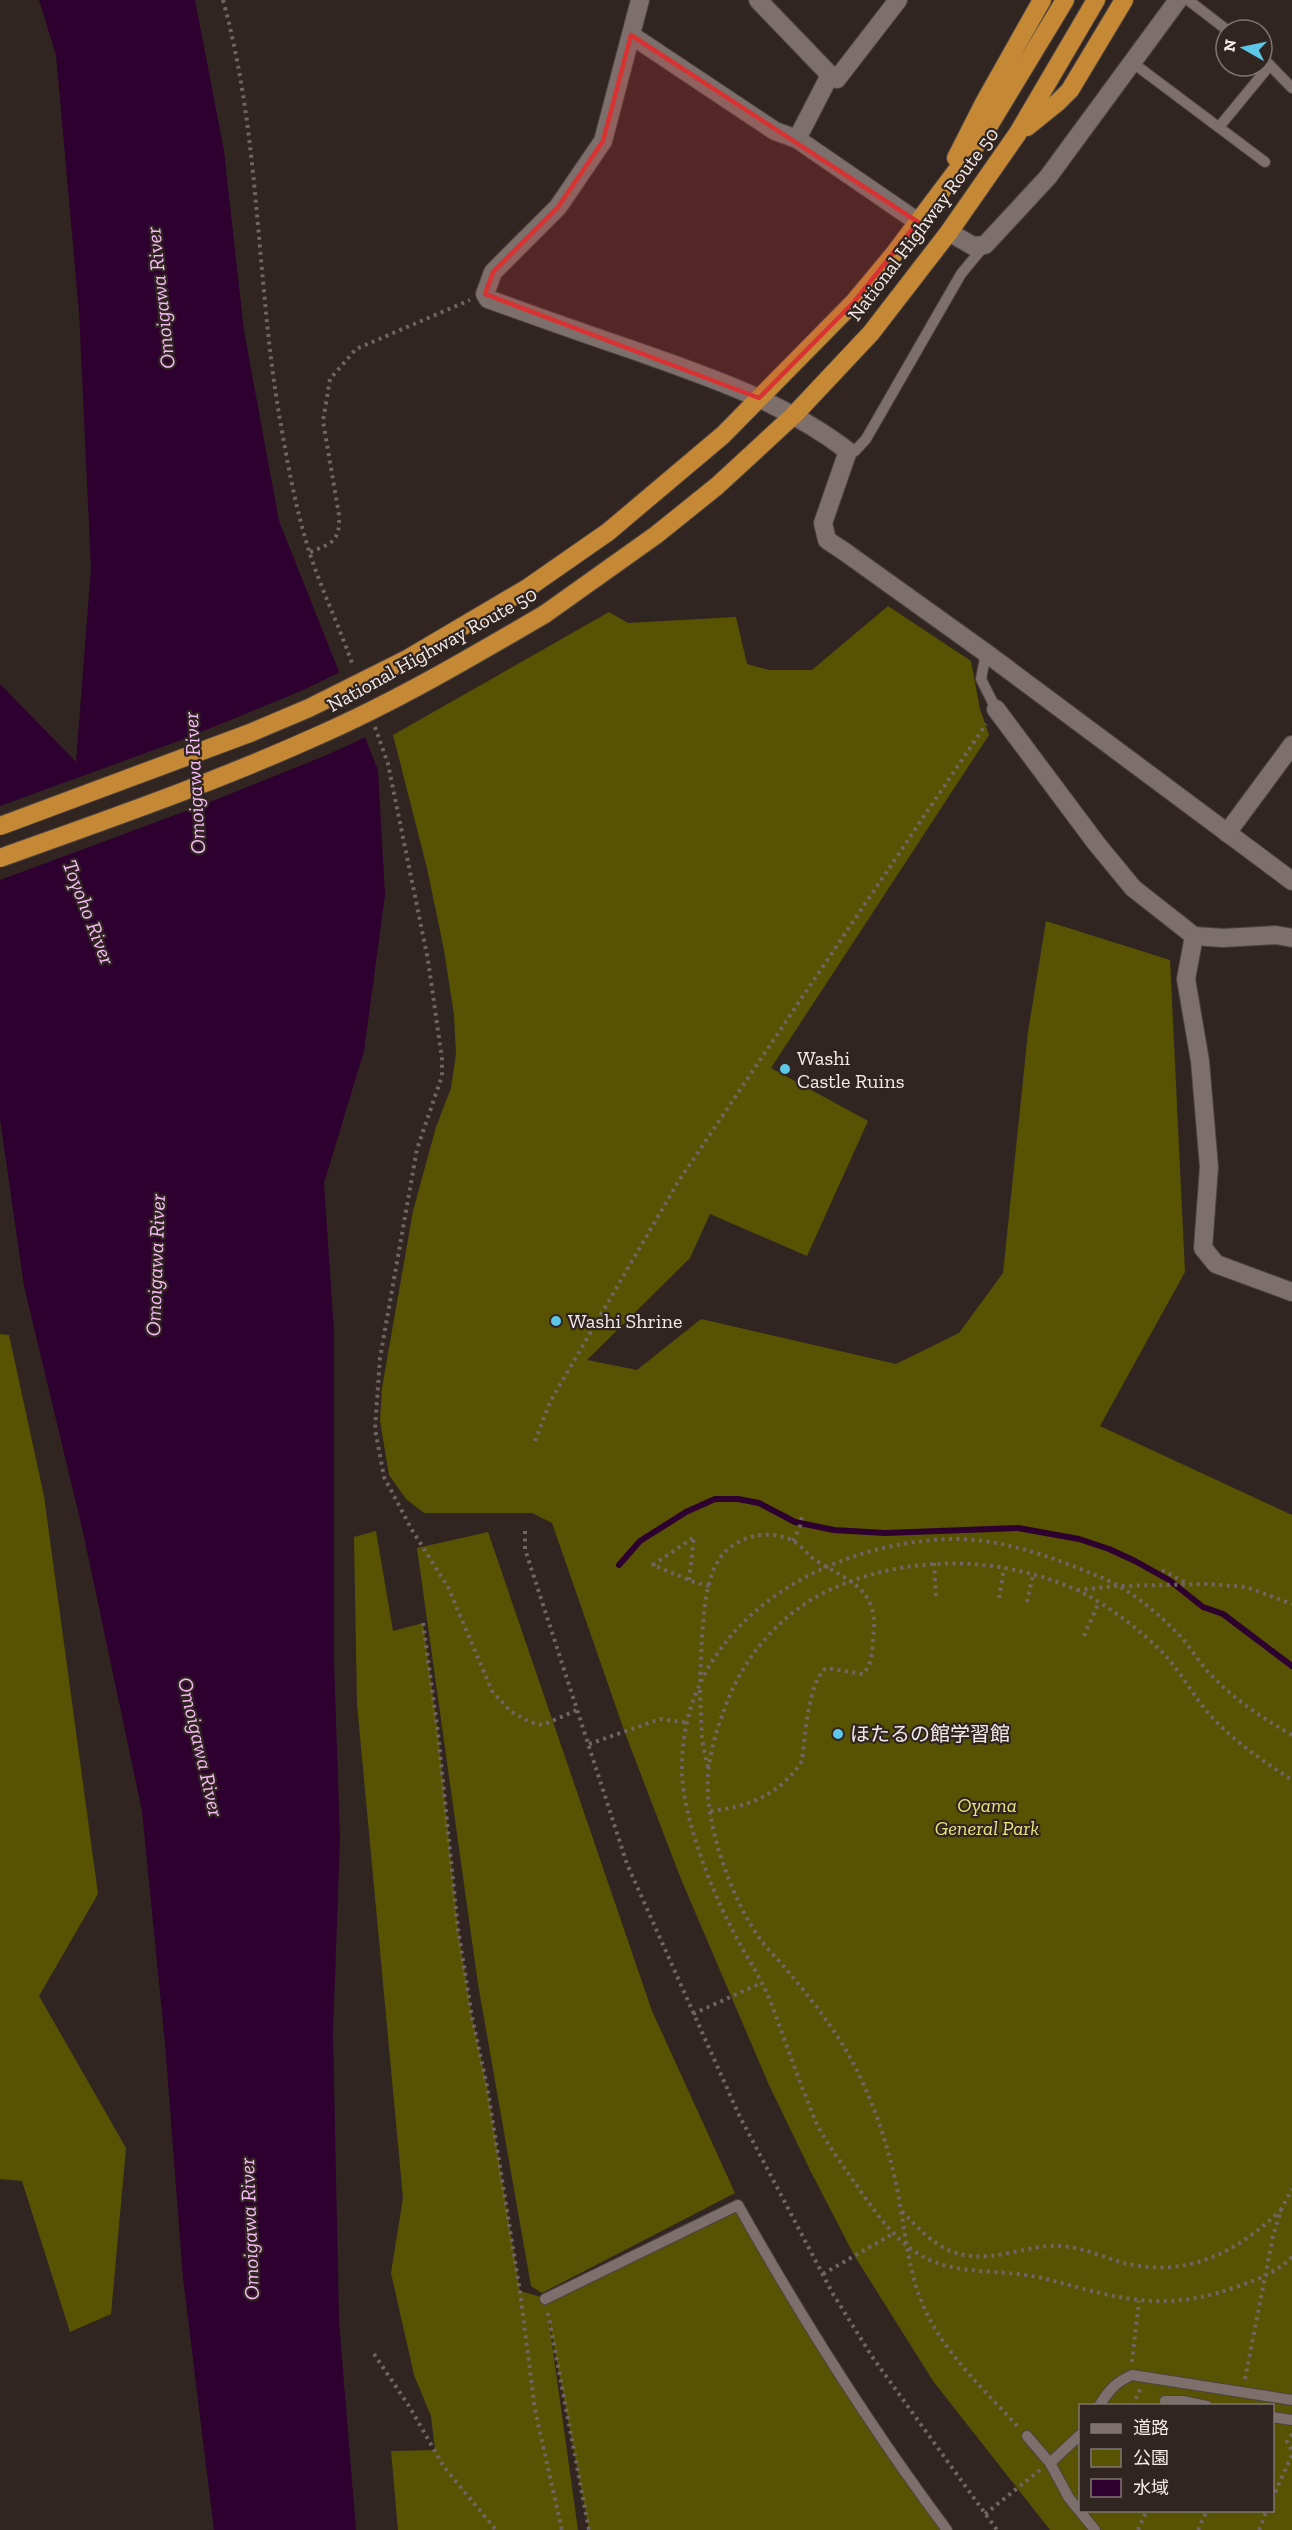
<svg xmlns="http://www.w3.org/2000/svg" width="1292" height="2530" font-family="'Zilla Slab','Noto Sans JP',serif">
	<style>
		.green { fill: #575302; fill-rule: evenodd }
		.water { fill: #2d002f }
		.pier { fill: #312522 }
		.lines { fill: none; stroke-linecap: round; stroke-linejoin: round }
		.stream { stroke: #2d002f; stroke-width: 6 }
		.service-casing { stroke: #4d4341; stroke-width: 12 }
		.minor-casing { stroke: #4d4341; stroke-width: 20 }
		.tertiary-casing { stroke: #4d4341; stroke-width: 20 }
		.trunk-casing { stroke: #4d4341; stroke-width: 20 }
		.path { stroke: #706563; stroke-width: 4; stroke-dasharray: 3 4.5; stroke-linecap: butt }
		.service { stroke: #7d6f6b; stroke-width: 10 }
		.minor { stroke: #7d6f6b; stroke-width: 18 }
		.tertiary { stroke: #7d6f6b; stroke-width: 18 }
		.trunk { stroke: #c58834; stroke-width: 18 }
		.trunk-bridge-casing { stroke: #4d4341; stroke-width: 20; stroke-linecap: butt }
		.trunk-bridge { stroke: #c58834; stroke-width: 18 }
		.marked { fill: #d83232; fill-opacity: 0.2; stroke: #d83232; stroke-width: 4.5; stroke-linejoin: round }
		.poi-dot { fill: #5dc7e8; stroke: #312522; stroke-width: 2 }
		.labels { text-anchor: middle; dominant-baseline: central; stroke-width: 4.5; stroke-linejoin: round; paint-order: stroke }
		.street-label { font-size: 20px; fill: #f5ecea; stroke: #312522 }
		.poi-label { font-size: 20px; fill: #f5ecea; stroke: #312522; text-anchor: start }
		.park-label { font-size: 20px; font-style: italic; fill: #ebe57c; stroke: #312522 }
		.water-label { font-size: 21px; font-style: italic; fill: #f7bcf7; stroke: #312522 }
	</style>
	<rect width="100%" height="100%" fill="#312522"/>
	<!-- green -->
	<g class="green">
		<path d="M888 606 971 661 980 709 989 735 771 1068 868 1121 807 1256 710 1214 690 1258 587 1360 637 1370 701 1319 896 1364 959 1333 1003 1273 1028 1032 1046 921 1170 960 1185 1272 1100 1426 1292 1515V2530H1050L933 2381 854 2255 811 2172 769 2085 681 1879 625 1733 552 1523 532 1513H424L406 1499 389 1475 380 1421 382 1388 413 1211 436 1127 451 1088 456 1054 454 1015 444 950 427 868 393 735 609 612 628 623 736 617 747 664 769 670H812ZM1080 2406H1272V2510H1080Z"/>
		<polygon points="0,1334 9,1335 44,1496 98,1894 39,1996 126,2148 111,2314 70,2332 22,2181 0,2179"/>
		<polygon points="376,1531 393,1631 423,1623 438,1733 458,1929 472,2017 487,2086 520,2291 545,2298 738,2205 772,2265 947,2530 589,2530 548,2315 578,2530 398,2530 391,2451 435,2450 431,2416 414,2375 391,2273 403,2198 357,1704 354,1537"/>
		<polygon points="488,1532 652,2011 735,2193 542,2293 531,2286 478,1984 417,1548"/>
	</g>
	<!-- water -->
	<polygon class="water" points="39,0 195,0 224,151 244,331 279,521 378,770 385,895 364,1051 324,1183 334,1331 334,1662 340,1838 333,2032 339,2321 356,2530 214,2530 183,2278 165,2043 142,1811 83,1532 24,1286 0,1119 0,684 76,762 91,568 79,312 56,55"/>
	<!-- pier -->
	<polygon class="pier" points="342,671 368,736 327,755 205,804 0,880 0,806 184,739 301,691"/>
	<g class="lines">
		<!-- stream -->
		<polyline class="stream" points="619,1565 640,1541 686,1512 715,1499 738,1499 759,1503 795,1522 834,1530 885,1533 1018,1528 1079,1539 1109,1549 1135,1561 1169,1580 1203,1607 1223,1614 1292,1666"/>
		<defs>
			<g id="service">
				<polyline points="1188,0 1227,30"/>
				<polyline points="1262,57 1292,88"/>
				<polyline points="1133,63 1265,162"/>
				<polyline points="1219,127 1270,65"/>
				<polyline points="848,451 855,451 866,439 961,274 985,245"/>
				<polyline points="986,653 981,679 996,709"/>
				<path d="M545 2299 738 2205C801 2317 870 2427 947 2530"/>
				<polyline points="1165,2401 1182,2401 1207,2406"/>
				<path d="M1099 2406C1109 2390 1116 2382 1132 2375L1292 2400"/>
				<polyline points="1272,2417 1292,2420"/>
				<polyline points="1027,2436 1050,2463 1069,2498 1095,2530"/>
				<polyline points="1050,2463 1080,2435"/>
			</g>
			<g id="minor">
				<path d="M640 0 603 141 558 207 493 272 485 294 488 299C535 316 582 333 630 349 706 376 783 401 848 451L823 523 827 540 845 552"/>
				<polyline points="758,0 833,78 837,79 898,0"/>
				<polyline points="631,35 775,131 797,139 918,222"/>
				<polyline points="797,139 830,75"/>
				<polyline points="949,232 973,246 985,245 1048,177 1178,0"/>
				<polyline points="996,709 1096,843 1133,888 1194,936 1223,938 1276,935 1292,938"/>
				<polyline points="1194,936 1186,979 1200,1061 1209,1167 1203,1248 1216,1264 1292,1292"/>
			</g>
			<g id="tertiary">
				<polyline points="845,552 986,653 1292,881"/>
				<polyline points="1227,833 1292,745"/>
			</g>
			<g id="trunk">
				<polyline points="1027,127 1058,102 1070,90 1124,0"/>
				<polyline points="956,158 984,103 1042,0"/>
				<polyline points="529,587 608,532 723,435 854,302 894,254 982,137 1065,0"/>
				<polyline points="545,614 656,535 717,486 794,415 871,333 949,232 1018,133 1096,0"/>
			</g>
		</defs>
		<!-- service casing -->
		<use href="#service" class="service-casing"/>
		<!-- minor casing -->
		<use href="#minor" class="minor-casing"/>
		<!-- tertiary casing -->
		<use href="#tertiary" class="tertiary-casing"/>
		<!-- trunk casing -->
		<use href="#trunk" class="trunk-casing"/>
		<!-- path -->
		<g class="path">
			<path d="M223 0C260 134 256 277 279 414 286 454 293 495 304 534 316 579 338 622 353 666"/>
			<path d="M310 552C333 543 340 541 339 515L323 421 330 379 356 349 470 300"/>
			<polyline points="375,727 388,764 428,960 442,1059 442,1076 417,1149 380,1358 375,1429 384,1477 412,1530 448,1587 492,1691 510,1711 530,1722 543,1725 577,1710"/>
			<polyline points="535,1441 550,1402 678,1182 986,724"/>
			<polyline points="525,1531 525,1549 627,1864 739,2115 833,2294 873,2358 997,2530"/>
			<polyline points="793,1541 800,1526 802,1516"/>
			<polyline points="934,1563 936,1598"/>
			<polyline points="1162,1570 1188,1584"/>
			<polyline points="689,1580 694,1537 653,1565 696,1583 709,1586"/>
			<polyline points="1077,1590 1117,1586 1209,1584 1246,1587 1292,1604"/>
			<polyline points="999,1598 1004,1568"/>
			<polyline points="1027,1602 1033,1575"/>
			<polyline points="423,1623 438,1733 458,1929 472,2017 487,2086 520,2292 535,2410 562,2530"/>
			<polyline points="1084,1636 1099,1602"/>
			<path d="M700 1682C702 1649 701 1588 718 1561 733 1536 770 1527 795 1542 803 1547 808 1555 815 1560 853 1583 880 1590 873 1640 872 1654 872 1664 863 1674L826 1668C808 1682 805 1738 802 1761 780 1795 748 1807 710 1811"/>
			<polyline points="700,1690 702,1740 708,1768"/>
			<path d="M1292 1735C1264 1719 1238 1702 1215 1679 1202 1667 1193 1651 1182 1638 1160 1614 1128 1588 1098 1576 1054 1558 1004 1539 955 1539 822 1541 678 1626 682 1774 684 1818 709 1884 729 1923 743 1952 762 1978 773 2008 783 2036 793 2063 803 2090 809 2103 813 2118 820 2130 833 2153 849 2174 864 2196 879 2217 894 2238 917 2253 948 2273 982 2270 1018 2274 1038 2276 1057 2282 1077 2287 1138 2304 1179 2308 1239 2286 1259 2279 1277 2272 1292 2257"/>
			<polyline points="589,1744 660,1719 688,1723"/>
			<polyline points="693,2014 761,1983"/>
			<path d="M902 2211C936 2248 956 2264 1009 2253 1025 2250 1042 2245 1058 2246 1079 2246 1100 2256 1120 2262 1185 2279 1235 2254 1281 2210"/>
			<polyline points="823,2274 894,2233"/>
			<polyline points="548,2313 589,2530"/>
			<polyline points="374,2354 409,2406 444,2467 496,2530"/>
			<polyline points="1132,2362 1139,2301"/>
			<polyline points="1245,2379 1273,2236 1281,2210 1292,2189"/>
			<polyline points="1128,2406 1130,2406"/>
			<polyline points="1133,2406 1140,2389"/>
			<path d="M1017 2426C985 2390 948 2357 927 2314 911 2282 907 2246 901 2211 894 2166 881 2122 862 2081 843 2039 814 2002 785 1968 777 1958 767 1949 760 1939 732 1900 704 1823 708 1775 710 1749 718 1726 727 1702 746 1653 785 1609 834 1588 911 1554 1001 1556 1077 1590 1108 1605 1139 1629 1163 1653 1180 1671 1193 1695 1209 1714 1233 1741 1262 1760 1292 1780"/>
			<polyline points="1292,2434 1287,2442 1292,2451"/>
			<polyline points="1272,2499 1292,2455"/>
			<polyline points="985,2514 1040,2470"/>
			<polyline points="1138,2530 1147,2510"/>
			<polyline points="1198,2530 1207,2510"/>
			<polyline points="1259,2530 1267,2510"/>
		</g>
		<!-- service -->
		<use href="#service" class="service"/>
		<!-- minor -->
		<use href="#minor" class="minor"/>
		<!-- tertiary -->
		<use href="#tertiary" class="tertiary"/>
		<!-- trunk -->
		<use href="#trunk" class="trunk"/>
		<defs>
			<g id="trunk-bridge">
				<polyline points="0,826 250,733 309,708 407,659 529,587"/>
				<path d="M0 858C106 820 213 783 315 737 395 702 470 658 545 614"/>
			</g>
		</defs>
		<!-- trunk-bridge casing -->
		<use href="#trunk-bridge" class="trunk-bridge-casing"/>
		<!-- trunk-bridge -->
		<use href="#trunk-bridge" class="trunk-bridge"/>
	</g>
	<!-- marked area -->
	<path class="marked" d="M631 35 918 222 854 302 759 398 485 294 493 272 558 207 603 141Z"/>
	<!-- markers -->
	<g class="poi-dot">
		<circle cx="785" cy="1069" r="6"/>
		<circle cx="556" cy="1321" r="6"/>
		<circle cx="838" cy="1734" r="6"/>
	</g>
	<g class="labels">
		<!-- street labels -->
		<g class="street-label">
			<text transform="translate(923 224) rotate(-53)">National Highway Route 50</text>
			<text transform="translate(432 649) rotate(-29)">National Highway Route 50</text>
		</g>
		<!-- poi labels -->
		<g class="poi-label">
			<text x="797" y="1058">Washi<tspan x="797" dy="23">Castle Ruins</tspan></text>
			<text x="568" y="1321">Washi Shrine</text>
			<text x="850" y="1734">ほたるの館学習館</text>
		</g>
		<!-- park labels -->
		<g class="park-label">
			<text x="987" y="1805">Oyama<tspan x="987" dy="23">General Park</tspan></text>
		</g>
		<!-- water labels -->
		<g class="water-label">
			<text transform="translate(160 298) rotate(-96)">Omoigawa River</text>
			<text transform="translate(194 783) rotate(-93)">Omoigawa River</text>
			<text transform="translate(89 912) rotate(69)">Toyoho River</text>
			<text transform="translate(155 1265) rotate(-88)">Omoigawa River</text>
			<text transform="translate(201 1747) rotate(77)">Omoigawa River</text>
			<text transform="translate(249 2229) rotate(-92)">Omoigawa River</text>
		</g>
	</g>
	<!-- legend -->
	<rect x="1079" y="2404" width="195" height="108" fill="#312522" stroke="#7f7572" stroke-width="1.5"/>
	<rect x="1091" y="2424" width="30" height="9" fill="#7d6f6b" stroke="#7f7572" stroke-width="1.5"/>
	<text x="1133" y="2434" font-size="18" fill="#f5ecea">道路</text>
	<rect x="1091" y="2449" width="30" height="18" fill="#575302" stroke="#7f7572" stroke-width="1.5"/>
	<text x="1133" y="2464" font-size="18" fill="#f5ecea">公園</text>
	<rect x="1091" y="2479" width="30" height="18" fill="#2d002f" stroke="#7f7572" stroke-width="1.5"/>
	<text x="1133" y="2494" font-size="18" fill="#f5ecea">水域</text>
	<!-- north arrow -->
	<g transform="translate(1244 48) rotate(279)"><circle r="28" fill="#312522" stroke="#7f7572" stroke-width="1.5"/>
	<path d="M0-4.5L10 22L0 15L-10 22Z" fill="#5dc7e8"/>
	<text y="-9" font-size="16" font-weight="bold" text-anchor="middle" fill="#f5ecea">N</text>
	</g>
</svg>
